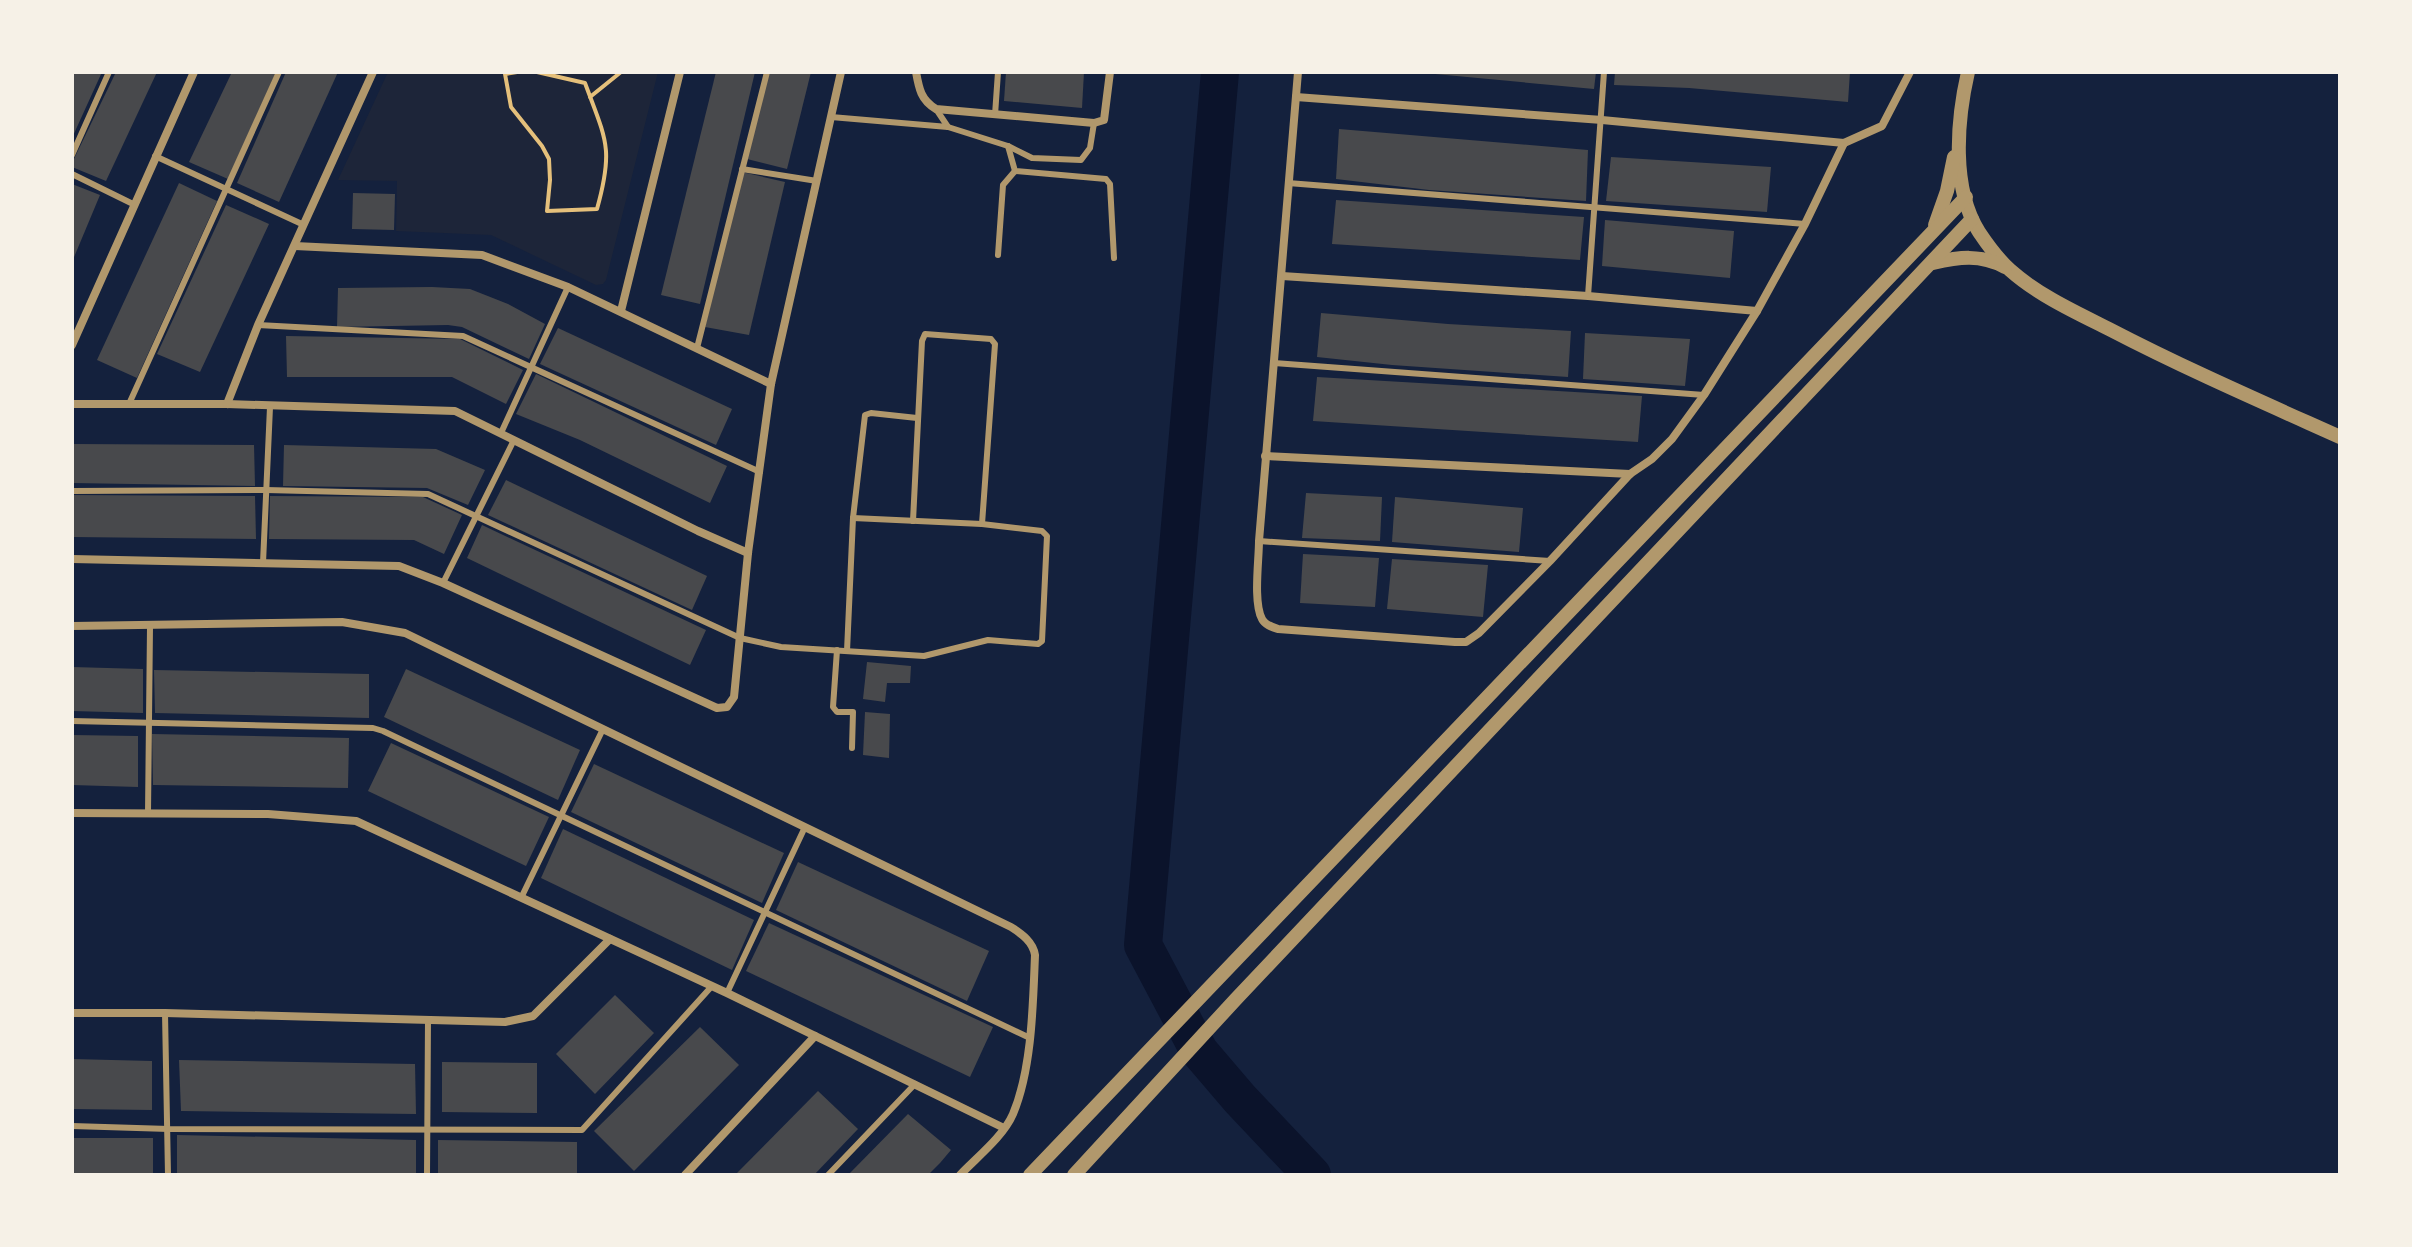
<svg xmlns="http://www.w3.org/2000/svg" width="2412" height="1247" font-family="'Fira Sans Condensed',sans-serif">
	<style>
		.green { fill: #1d2539 }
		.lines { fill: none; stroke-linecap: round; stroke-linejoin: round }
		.river { stroke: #0b132b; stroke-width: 38 }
		.building { fill: #48494c }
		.path { stroke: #e5c07b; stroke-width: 4 }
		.service { stroke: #b1986c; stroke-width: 6 }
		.minor { stroke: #b1986c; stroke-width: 8 }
		.tertiary { stroke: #b1986c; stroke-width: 14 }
	</style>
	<rect width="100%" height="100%" fill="#14213d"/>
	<!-- green -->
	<polygon class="green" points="388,72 658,72 606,280 603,284 596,285 491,235 396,231 397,181 338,180"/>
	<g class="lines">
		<!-- river -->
		<polyline class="river" points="1220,72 1143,945 1199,1051 1240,1099 1312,1175"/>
	</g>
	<!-- building -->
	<g class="building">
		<polygon points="72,72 102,72 72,138"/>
		<polygon points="116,72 157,72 106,181 72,167 72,163"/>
		<polygon points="232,72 276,72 228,179 189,162"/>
		<polygon points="286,72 338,72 279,202 237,183"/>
		<polygon points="716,72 755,72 700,304 661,295"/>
		<polygon points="769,72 811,72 787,169 747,159"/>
		<polygon points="1006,72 1084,72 1082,108 1004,101"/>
		<polygon points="1435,72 1596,72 1594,89 1435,74"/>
		<polygon points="1615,72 1850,72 1848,102 1689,88 1614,85"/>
		<polygon points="1339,129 1588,150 1586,201 1429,190 1336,179"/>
		<polygon points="1611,157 1771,167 1767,212 1606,201"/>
		<polygon points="742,172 785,182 749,335 705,327"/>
		<polygon points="179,183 217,201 137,378 97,360"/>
		<polygon points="72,184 100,195 72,262"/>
		<polygon points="353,193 395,194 394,230 352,229"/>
		<polygon points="1336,200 1584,217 1580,260 1332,244"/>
		<polygon points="226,205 269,224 200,372 157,354"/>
		<polygon points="1605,220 1734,231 1730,278 1602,266"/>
		<polygon points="432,287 470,289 508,304 545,324 529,359 462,327 448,325 337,327 338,288"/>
		<polygon points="1321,313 1448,324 1571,331 1568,377 1392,365 1317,357"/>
		<polygon points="558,328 732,409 716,445 540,364"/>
		<polygon points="1585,333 1690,339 1685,386 1583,379"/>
		<polygon points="286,336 460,339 523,370 506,404 452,377 287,377"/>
		<polygon points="536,374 727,466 710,503 580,440 516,414"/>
		<polygon points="1317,377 1642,396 1638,442 1313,421"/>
		<polygon points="72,444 254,445 255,486 72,483"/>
		<polygon points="284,445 436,449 485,470 468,505 427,488 283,486"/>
		<polygon points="506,480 707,576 692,610 488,515"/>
		<polygon points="1306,493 1382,497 1380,541 1302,538"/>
		<polygon points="72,495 255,496 256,539 72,537"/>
		<polygon points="270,496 423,497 462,515 444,554 414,540 269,539"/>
		<polygon points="1395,497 1523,508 1519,552 1392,542"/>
		<polygon points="482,525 706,630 690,665 467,558"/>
		<polygon points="1303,554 1379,558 1375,607 1300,603"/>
		<polygon points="1392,559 1488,565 1483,617 1387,609"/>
		<polygon points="867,662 911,666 910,683 887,683 885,702 863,699"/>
		<polygon points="72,667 143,669 143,713 72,711"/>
		<polygon points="406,669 580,750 558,800 384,717"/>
		<polygon points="154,670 369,674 369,718 155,713"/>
		<polygon points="865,712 890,714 889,758 863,755"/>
		<polygon points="152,734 349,738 348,788 153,785"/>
		<polygon points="72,735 138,736 138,787 72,785"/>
		<polygon points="391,743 549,817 526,866 368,791"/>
		<polygon points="594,764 784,853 762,903 571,812"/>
		<polygon points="563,829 754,920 732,970 541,878"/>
		<polygon points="798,862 989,951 967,1001 776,910"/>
		<polygon points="769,923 993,1027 970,1077 746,971"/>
		<polygon points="615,995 654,1033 595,1094 556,1054"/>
		<polygon points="700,1027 739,1065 634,1171 594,1131"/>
		<polygon points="72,1059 152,1061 152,1110 72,1109"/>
		<polygon points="179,1060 415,1064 416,1114 181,1111"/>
		<polygon points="442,1062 537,1063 537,1113 442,1112"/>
		<polygon points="818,1091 858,1129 814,1175 735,1175"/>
		<polygon points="908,1114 951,1150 940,1163 928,1175 848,1175"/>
		<polygon points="177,1135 416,1140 416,1175 177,1175"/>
		<rect x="72" y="1138" width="81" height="37"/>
		<polygon points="438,1140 577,1142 577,1175 438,1175"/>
	</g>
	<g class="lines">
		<!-- path -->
		<g class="path">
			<path d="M517 72 505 74 511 107 542 146 549 159 550 180 547 211 597 209C614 148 606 140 585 83L537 72"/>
			<polyline points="590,97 621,72"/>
		</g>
		<!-- service -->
		<g class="service">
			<polyline points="936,109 948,127 1008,146 1032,158 1081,160 1090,148 1094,123"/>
			<polyline points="995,115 998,72"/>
			<polyline points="831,117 948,127"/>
			<polyline points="1008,146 1015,171 1106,179 1110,184 1114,258"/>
			<polyline points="72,155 109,72"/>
			<polyline points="155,156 304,225"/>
			<polyline points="742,169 817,181"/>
			<polyline points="72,174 133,204"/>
			<polyline points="1288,183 1805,224"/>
			<polyline points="998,255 1003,185 1015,171"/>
			<polyline points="1588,296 1604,72"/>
			<polyline points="258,325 463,336 760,472"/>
			<polyline points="697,348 767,72"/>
			<polyline points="1274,363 1704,395"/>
			<polyline points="129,404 279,72"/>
			<polyline points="501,433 568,287"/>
			<polyline points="72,491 266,490 428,494 740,638 781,647 924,656 988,640 1038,644 1042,641 1047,536 1042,531 982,524 853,518"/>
			<polyline points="913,521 922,341 925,334 991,339 995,344 982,524"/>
			<polyline points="1259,541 1550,561"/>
			<polyline points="263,563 270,407"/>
			<polyline points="443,583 514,440"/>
			<polyline points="837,650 833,707 837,712 853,712 852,748"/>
			<polyline points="847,651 853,518 865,415 871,413 917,418"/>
			<polyline points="72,721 373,728 383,731 1030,1038"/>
			<polyline points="148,813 150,627"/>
			<polyline points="522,896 603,729"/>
			<polyline points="727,993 805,827"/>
			<polyline points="165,1013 168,1175"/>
			<polyline points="72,1126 169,1129 582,1130 712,986"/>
			<polyline points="427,1175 428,1020"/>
			<polyline points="828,1175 915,1084"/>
		</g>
		<!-- minor -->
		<g class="minor">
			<path d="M916 72C919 89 921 100 936 109L1094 123 1104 120 1110 72"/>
			<path d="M1298 72 1259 541C1259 560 1253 602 1262 619 1265 625 1272 627 1278 629L1455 642H1466L1479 633 1550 561 1630 474 1652 459 1672 439 1704 395 1757 311 1805 224 1844 143 1882 126 1910 72"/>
			<polyline points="1296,97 1602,120 1844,143"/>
			<polyline points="295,246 482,255 568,287 771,384"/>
			<polyline points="1282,276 1588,296 1757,311"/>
			<polyline points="621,311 680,72"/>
			<polyline points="72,345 194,72"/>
			<polyline points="72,404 227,404 455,411 698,531 748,553"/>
			<polyline points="227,404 258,325 373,72"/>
			<polyline points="1265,456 1630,474"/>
			<polyline points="72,559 399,566 443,583 717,708 727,707 734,697 748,553 771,384 841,72"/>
			<path d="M72 626 342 622 405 633 1011 927C1022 934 1033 942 1035 955 1033 1004 1032 1069 1013 1114 1003 1137 977 1157 960 1175"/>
			<polyline points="72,813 268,814 356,821 727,993 1004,1128"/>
			<polyline points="72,1013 165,1013 505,1022 533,1016 610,939"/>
			<polyline points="685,1175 815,1036"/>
		</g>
		<!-- tertiary -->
		<g class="tertiary">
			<path d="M1968 72C1957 120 1951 188 1979 232 1987 244 1999 260 2010 270 2038 295 2075 312 2109 329 2184 368 2262 402 2340 437"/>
			<polyline points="1935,225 1947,191 1954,157"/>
			<path d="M1933 263C1959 257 1980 254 2005 267"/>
			<polyline points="1030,1175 1966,197"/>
			<polyline points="1074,1175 1236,999 1972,219"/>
		</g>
	</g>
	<!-- border -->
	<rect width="2412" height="1247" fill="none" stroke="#f6f1e7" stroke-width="148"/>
</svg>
